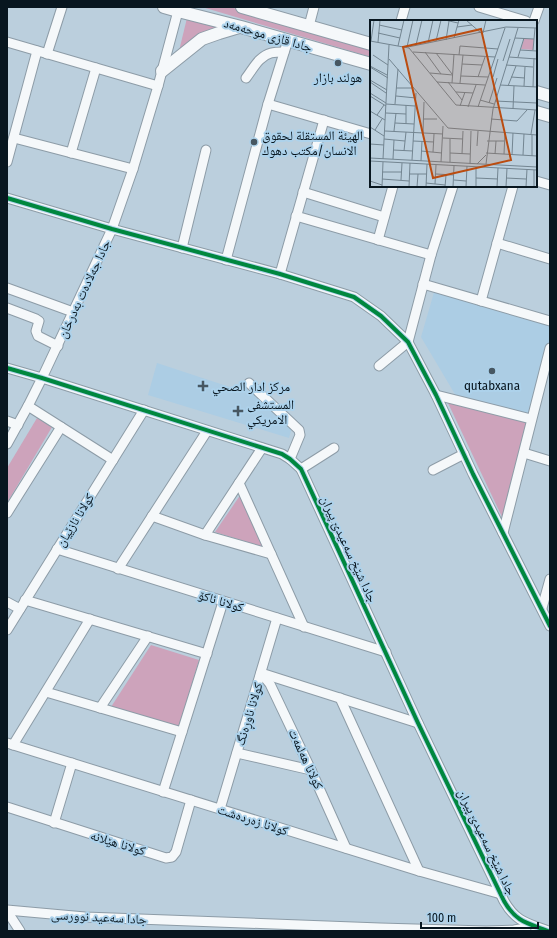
<svg xmlns="http://www.w3.org/2000/svg" width="557" height="938" font-family="'Fira Sans Condensed','Noto Naskh Arabic',sans-serif">
	<style>
		.built { fill: #accde4 }
		.green { fill: #cda3bb }
		.lines { fill: none; stroke-linecap: round; stroke-linejoin: round }
		.minor-casing { stroke: #8d9ca7; stroke-width: 11 }
		.major-casing { stroke: #8d9ca7; stroke-width: 14 }
		.minor { stroke: #f5f8fa; stroke-width: 9 }
		.major { stroke: #f5f8fa; stroke-width: 12 }
		.cycleway-casing { stroke: #add2eb; stroke-width: 6 }
		.cycleway { stroke: #00873e; stroke-width: 4 }
		.poi-dot { fill: #475762; stroke: #add2eb; stroke-width: 1.5 }
		.labels { text-anchor: middle; dominant-baseline: central; stroke-width: 4; stroke-linejoin: round; paint-order: stroke }
		.street-label { font-size: 13px; fill: #08161f; stroke: #add2eb }
		.poi-label { font-size: 13px; fill: #08161f; stroke: #add2eb; text-anchor: start }
		.inset-road { fill: none; stroke: #738591; stroke-width: 1 }
		.view { fill: #bb4c10; fill-opacity: 0.15; stroke: #bb4c10; stroke-width: 2 }
		.inset-edge { fill: none; stroke: #08161f; stroke-width: 2 }
	</style>
	<rect width="100%" height="100%" fill="#bbcfdd"/>
	<!-- built -->
	<g class="built">
		<polygon points="435,289 550,322 550,346 530,417 456,396 421,337"/>
		<polygon points="157,363 242,391 245,384 292,427 289,438 148,395"/>
	</g>
	<!-- green -->
	<g class="green">
		<polygon points="202,7 230,7 371,48 371,57"/>
		<polygon points="187,18 224,29 179,51"/>
		<polygon points="447,401 528,422 503,519"/>
		<polygon points="37,418 52,427 7,503 7,468"/>
		<polygon points="241,494 263,547 215,532"/>
		<polygon points="151,645 199,660 179,728 111,707"/>
	</g>
	<g class="lines">
		<defs>
			<g id="minor">
				<polyline points="479,7 526,21"/>
				<polyline points="401,21 405,7"/>
				<polyline points="534,21 539,7"/>
				<polyline points="309,26 314,7"/>
				<polyline points="7,42 158,86"/>
				<polyline points="47,54 62,7"/>
				<path d="M246 78C253 69 259 56 271 53 275 52 280 52 284 52"/>
				<polyline points="268,104 371,134"/>
				<polyline points="14,138 133,169"/>
				<polyline points="71,153 96,68"/>
				<polyline points="7,162 37,51"/>
				<polyline points="536,181 550,185"/>
				<polyline points="303,192 384,217"/>
				<polyline points="7,198 112,229 280,274 354,297 381,316 408,342 436,395 473,474 550,626"/>
				<polyline points="296,216 431,255"/>
				<polyline points="378,240 393,186"/>
				<polyline points="497,243 550,259"/>
				<polyline points="182,248 206,150"/>
				<polyline points="226,260 268,104 288,40"/>
				<polyline points="280,274 324,120"/>
				<polyline points="423,284 550,321"/>
				<polyline points="7,288 73,312"/>
				<polyline points="481,301 513,186"/>
				<polyline points="7,308 36,319 39,321 36,331 38,336 58,346"/>
				<polyline points="379,366 408,342 431,255 453,186"/>
				<path d="M7 368 42 378 282 454 290 459 301 469 418 723 504 901C516 922 527 923 548 931"/>
				<polyline points="249,383 299,430 300,435 290,459"/>
				<polyline points="436,395 531,419"/>
				<polyline points="28,406 113,460"/>
				<polyline points="7,421 18,425"/>
				<polyline points="7,444 28,406 42,378 112,229 133,169 158,86 178,11"/>
				<polyline points="524,453 550,461"/>
				<polyline points="301,469 334,448"/>
				<polyline points="433,470 464,454"/>
				<polyline points="239,483 304,627"/>
				<polyline points="7,513 61,427"/>
				<polyline points="152,516 205,535 271,554"/>
				<path d="M503 533C519 471 534 410 550 348"/>
				<polyline points="205,535 262,448"/>
				<polyline points="57,549 386,652"/>
				<polyline points="118,569 207,431"/>
				<polyline points="25,600 207,654"/>
				<polyline points="7,602 20,609"/>
				<polyline points="542,608 550,579"/>
				<polyline points="7,630 144,410"/>
				<polyline points="261,673 270,684 311,770 346,848"/>
				<polyline points="261,673 418,723"/>
				<polyline points="46,692 182,732"/>
				<polyline points="340,698 419,871"/>
				<polyline points="100,708 148,636"/>
				<polyline points="7,743 419,871 501,894"/>
				<polyline points="13,745 90,619"/>
				<polyline points="237,753 311,770"/>
				<polyline points="163,792 223,602"/>
				<polyline points="7,807 166,858 172,857 176,852 191,800"/>
				<polyline points="220,809 277,618"/>
				<polyline points="54,823 72,763"/>
				<polyline points="7,910 85,917 380,928 486,931 514,930 526,928"/>
				<polyline points="7,911 20,931"/>
			</g>
			<g id="major">
				<polyline points="164,7 178,11 241,27 371,64"/>
				<polyline points="242,7 371,44"/>
				<polyline points="162,71 202,39 219,33 239,27"/>
				<polyline points="536,92 550,96"/>
				<polyline points="536,112 550,116"/>
			</g>
		</defs>
		<!-- minor casing -->
		<use href="#minor" class="minor-casing"/>
		<!-- major casing -->
		<use href="#major" class="major-casing"/>
		<!-- minor -->
		<use href="#minor" class="minor"/>
		<!-- major -->
		<use href="#major" class="major"/>
		<defs>
			<g id="cycleway">
				<polyline points="7,198 112,229 280,274 354,297 381,316 408,342 436,395 473,474 550,626"/>
				<path d="M7 368 42 378 282 454 290 459 301 469 418 723 504 901C516 922 527 923 548 931"/>
			</g>
		</defs>
		<!-- cycleway casing -->
		<use href="#cycleway" class="cycleway-casing"/>
		<!-- cycleway -->
		<use href="#cycleway" class="cycleway"/>
	</g>
	<!-- markers -->
	<g class="poi-dot">
		<circle cx="338" cy="63" r="4"/>
		<circle cx="254" cy="142" r="4"/>
		<circle cx="492" cy="371" r="4"/>
		<path d="M201 380h4v4h4v4h-4v4h-4v-4h-4v-4h4z"/>
		<path d="M236 405h4v4h4v4h-4v4h-4v-4h-4v-4h4z"/>
	</g>
	<g class="labels">
		<!-- street labels -->
		<g class="street-label">
			<text transform="translate(268 35) rotate(16)">جادا قازی موحەمەد</text>
			<text transform="translate(84 289) rotate(-65)">جادا جەلادەت بەدرخان</text>
			<text transform="translate(75 520) rotate(-58)">کولانا نازێیان</text>
			<text transform="translate(349 549) rotate(65)">جادا شێخ سەعیدێ پیران</text>
			<text transform="translate(221 601) rotate(17)">کولانا ئاکۆ</text>
			<text transform="translate(249 714) rotate(-73)">کولانا ناوڕەنگ</text>
			<text transform="translate(306 759) rotate(65)">کولانا هەلمەت</text>
			<text transform="translate(253 820) rotate(18)">کولانا زەردەشت</text>
			<text transform="translate(487 842) rotate(64)">جادا شێخ سەعیدێ پیران</text>
			<text transform="translate(118 843) rotate(17)">کولانا هێلانە</text>
			<text transform="translate(99 917) rotate(3)">جادا سەعید نوورسی</text>
		</g>
		<!-- poi labels -->
		<g class="poi-label">
			<text x="338" y="77" text-anchor="middle">هولند بازار</text>
			<text x="262" y="135">الهيئة المستقلة لحقوق<tspan x="262" dy="15">الانسان/مكتب دهوك</tspan></text>
			<text x="492" y="385" text-anchor="middle">qutabxana</text>
			<text x="212" y="386">مركز ادار الصحي</text>
			<text x="247" y="404">المستشفى<tspan x="247" dy="15">الامريكي</tspan></text>
		</g>
	</g>
	<!-- overview -->
	<g transform="translate(370 20)">
		<rect width="167" height="167" fill="#bbcfdd"/>
		<path d="M154 19H164L163 30 151 29Z" fill="#cda3bb"/>
		<path class="inset-road" d="M75 0 88 3M96 0 111 13M9 5 32 10M87 7 102 5M8 13 30 18M113 13 116 0M84 18 89 0M145 18 164 19M76 20 79 1M0 21 39 28 86 85 167 90M1 21 4 0M66 21 71 0M8 22 10 0M58 23 63 0M46 25 52 0M28 26 34 0M37 27 43 0M38 27 136 7 167 8M150 30 167 31M163 30 165 8M43 32 125 37M55 32 71 54M66 33 82 54M3 35 18 45M89 35 90 26 128 29M139 37 167 39M148 37 154 18M19 39 78 108 167 115M133 41 140 19M92 44 112 45M136 45 163 47M0 46 17 55M0 47 18 58M60 53 83 55M91 56 118 57M108 57 115 37M123 57 128 39M141 57 155 58M0 60 17 70M0 62 16 73M67 62 115 65M78 62 92 80M82 63 84 34M90 63 93 35M130 65 167 67M138 66 146 46M154 66 155 47M163 67 164 38M26 68H42M86 72 103 73M0 73 16 83M0 76 16 86M26 76 46 78M110 80 124 84M125 81 167 83M119 83 127 58M16 84 45 86M25 84 28 49M90 86 95 72M98 87 106 65M108 87 135 8M143 89 144 66M0 91 15 100M16 93 36 94M7 95 14 85M53 99H67M121 99 147 101 157 90M25 103 44 104M36 104V85M0 107 14 116M5 110 12 99M15 111 73 114M24 111 26 93M53 113 54 82M161 114 165 90M73 118 93 119M14 119 35 121M43 121 64 122M117 121H134M0 124 14 125M107 126 108 111M23 130 43 131M34 131 36 112M51 131 72 133M63 132 64 114M80 133 100 134M116 133 167 136M92 134 93 111M125 134 126 121M134 134 135 113M142 135 143 113M153 135 154 114M162 136V115M0 138 167 147M13 139 19 25M23 139 24 120M42 140 46 73M0 141 167 150M51 141 52 121M71 142 73 106M80 142V119M100 144 101 111M107 144 116 135M116 144 123 89 148 8M12 152H32M39 154H57M66 154 84 155M106 158 128 159M136 158 156 159M12 159 39 161M31 160 32 143M84 160 96 161M0 161 12 165M56 163 75 165M65 164 66 145M12 167 13 142M39 167 40 143M47 167 48 154M56 167 57 144M75 167 76 155M83 167 84 146M96 167 97 146M106 167V147M127 167 128 148M136 167 137 148M156 167 157 149M164 167V150"/>
		<path class="view" d="M111 9 141 140 63 158 33 27Z"/>
		<rect width="167" height="167" class="inset-edge"/>
	</g>
	<!-- border -->
	<rect width="557" height="938" fill="none" stroke="#08161f" stroke-width="16"/>
	<!-- scale -->
	<path d="M421 922v6h117v-6" fill="none" stroke="#08161f" stroke-width="2"/>
	<text x="427" y="922" font-size="12" fill="#08161f" stroke="#add2eb" stroke-width="3" paint-order="stroke">100 m</text>
</svg>
